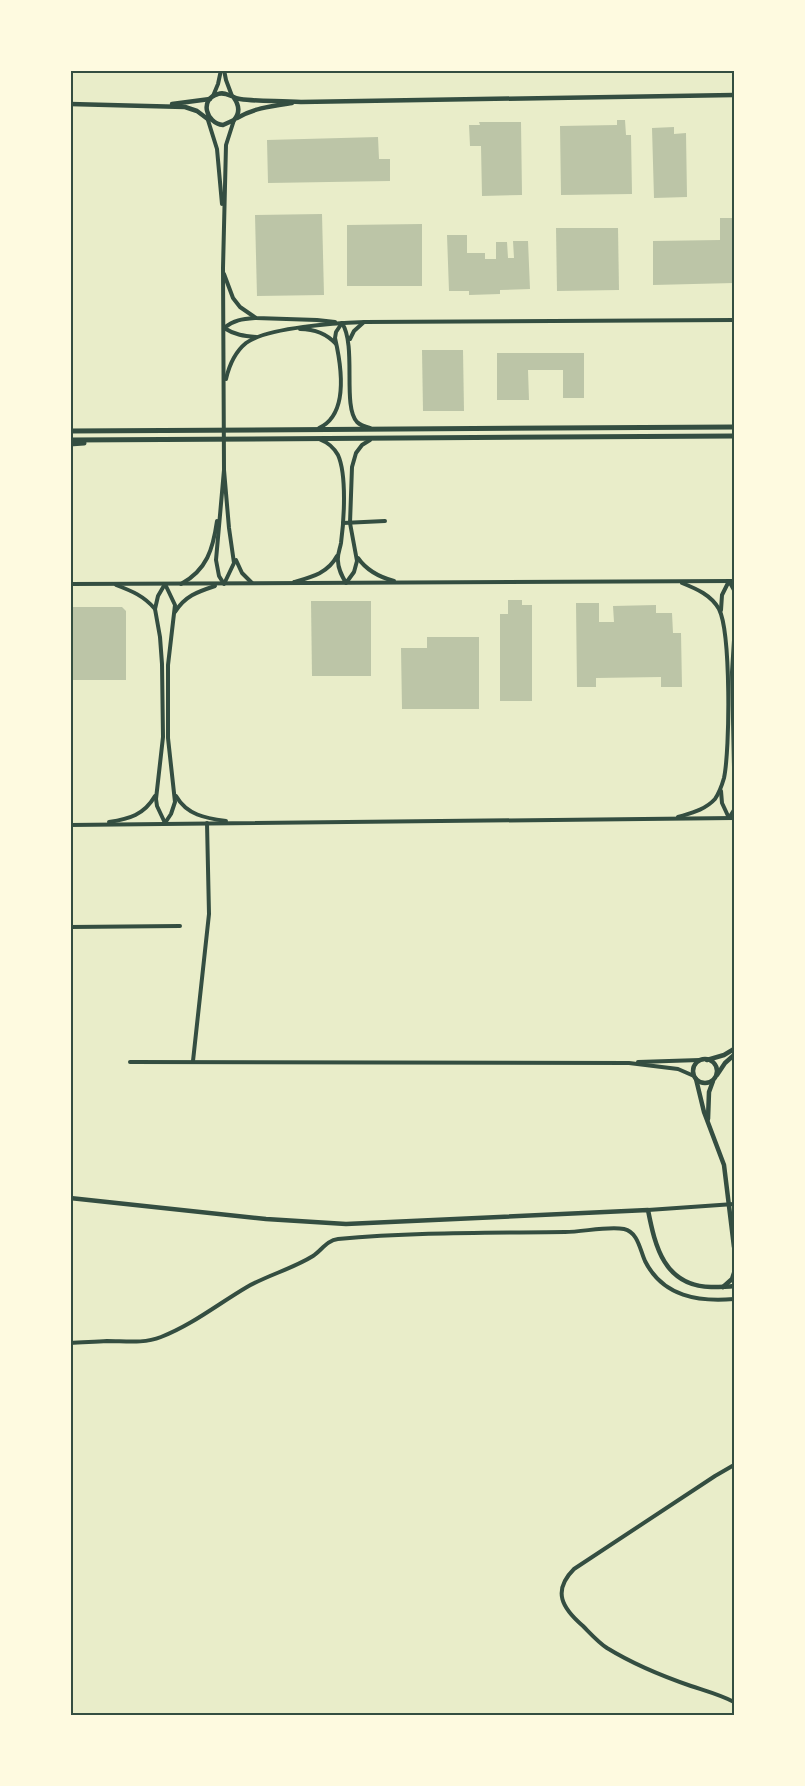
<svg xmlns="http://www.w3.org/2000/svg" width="805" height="1786" font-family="'Public Sans',sans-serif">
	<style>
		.building { fill: #bcc5a7 }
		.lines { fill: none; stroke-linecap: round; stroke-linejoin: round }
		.minor { stroke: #344e41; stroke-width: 4 }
		.tertiary { stroke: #344e41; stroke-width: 4.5 }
		.primary { stroke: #344e41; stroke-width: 5 }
		.neatline { fill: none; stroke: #344e41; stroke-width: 2 }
	</style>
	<rect width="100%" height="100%" fill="#e9edc9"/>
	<!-- building -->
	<g class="building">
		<polygon points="617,120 625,120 626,135 631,135 632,194 561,195 560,126 617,125"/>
		<polygon points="479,122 521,122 522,195 482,196 481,146 470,146 469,125 480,125"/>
		<polygon points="674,127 674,134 686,133 687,197 654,198 652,128"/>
		<polygon points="378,137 379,159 390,159 390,181 268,183 267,140"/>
		<polygon points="322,214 324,295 257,296 255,215"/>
		<polygon points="720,218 734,218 734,283 653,285 653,241 720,240"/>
		<polygon points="422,224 422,286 347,286 347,225"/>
		<polygon points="556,228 618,228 619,290 557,291"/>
		<polygon points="447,235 467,235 467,253 485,253 485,259 496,259 496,242 507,242 508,258 514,258 513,241 528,241 530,289 500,290 500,294 469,295 469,291 449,291"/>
		<polygon points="422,350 463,350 464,411 423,411"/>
		<polygon points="497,353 584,353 584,398 563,398 563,370 528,370 529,400 497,400"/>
		<polygon points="508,600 522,600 522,605 532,605 532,701 500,701 500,614 508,614"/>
		<polygon points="311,601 371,601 371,676 312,676"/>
		<polygon points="576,603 599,603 599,622 614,622 613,606 656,605 656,613 672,613 673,633 681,633 682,687 661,687 661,677 596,678 596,687 577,687"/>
		<polygon points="70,607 122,607 126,611 126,680 70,680"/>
		<polygon points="427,637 479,637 479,709 402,709 401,648 427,648"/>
	</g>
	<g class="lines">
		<!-- minor -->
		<g class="minor">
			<polyline points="224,70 226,80 232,96"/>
			<polyline points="213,96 218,84 221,70"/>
			<polyline points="207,117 217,149 222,204"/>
			<polyline points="224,274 233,298 240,307 256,318 317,320 335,322"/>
			<path d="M255 318C242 319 234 320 224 328 235 335 244 336 256 337"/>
			<path d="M342 323C357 346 342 406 357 422 360 425 366 427 370 428"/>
			<path d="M300 329C315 329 326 333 336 344"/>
			<polyline points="350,339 354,331 364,322"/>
			<path d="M226 379C229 366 235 352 246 343 268 327 337 323 365 322L734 320"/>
			<path d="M319 428C350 414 341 364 335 338L336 332 342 323"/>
			<path d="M321 440C329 443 334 448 338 455 347 475 344 521 341 543 340 549 337 555 338 561 338 569 342 576 346 583L354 572 357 561 350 523 352 467 356 453 362 445 370 440"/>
			<polyline points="224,470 216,560 219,576 224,584 234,563 229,528 224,470 223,268 226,145 234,120"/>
			<polyline points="343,523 385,521"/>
			<path d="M358 558C367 571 379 577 394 581"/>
			<polyline points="236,560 242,573 252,583"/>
			<path d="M294 582C312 577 328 573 337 556"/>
			<polyline points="70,584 734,581"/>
			<polygon points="165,584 175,605 168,665 168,738 175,802 171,814 165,823 157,806 156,799 163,737 162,664 160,637 155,609 158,596"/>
			<path d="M181 584C207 570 213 549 217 521"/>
			<path d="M116 585C132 591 144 596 155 609"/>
			<polyline points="721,610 722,595 729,581 734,590"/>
			<path d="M175 612C185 596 197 592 215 586"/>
			<polyline points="734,640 732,672 734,767"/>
			<polyline points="721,791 722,803 729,818 734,810"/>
			<path d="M176 796C187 815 205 818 226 821"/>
			<path d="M678 817C691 813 705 810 715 799 719 793 722 785 724 778 730 750 731 633 719 609 711 595 697 589 682 583"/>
			<path d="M109 822C129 819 144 815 155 796"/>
			<polyline points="70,825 734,818"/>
			<polyline points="70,927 180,926"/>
			<polyline points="193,1061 209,914 207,823"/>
			<polyline points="130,1062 629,1063 678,1069 694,1076"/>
			<polyline points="638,1062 700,1060"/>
			<polyline points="648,1210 734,1204"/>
			<path d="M70 1343C83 1342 95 1342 107 1341 125 1341 143 1344 161 1337 192 1325 218 1304 247 1287 268 1275 292 1269 313 1256 321 1251 327 1240 338 1239 413 1232 490 1233 565 1232 583 1232 607 1226 624 1229 638 1232 640 1250 645 1261 663 1297 699 1302 734 1299"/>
			<path d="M734 1465 715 1476 574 1569C552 1591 562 1608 583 1626 590 1633 598 1642 607 1648 633 1664 662 1676 691 1686 706 1691 721 1695 734 1702"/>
		</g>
		<!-- tertiary -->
		<g class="tertiary">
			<path d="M234 98C239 105 240 113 234 120L223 125C206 123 199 99 218 94 226 91 232 98 240 99 260 102 281 100 301 102L734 95"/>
			<polyline points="70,104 185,107 197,111 209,120"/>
			<polyline points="172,104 210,99"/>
			<path d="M237 118C254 108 272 106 292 103"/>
			<circle cx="705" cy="1071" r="12"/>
			<polyline points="707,1060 724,1055 734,1049"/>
			<polyline points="717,1075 725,1063 734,1055"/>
			<polyline points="696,1079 704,1112 724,1165 734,1247"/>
			<polyline points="708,1119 709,1092 713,1081"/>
			<path d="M70 1198 266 1219 346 1224 648 1210C655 1246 664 1286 711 1287 718 1287 727 1287 734 1286"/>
			<polyline points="723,1287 732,1279 734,1273"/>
		</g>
		<!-- primary -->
		<g class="primary">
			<polyline points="70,431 734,427"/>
			<polyline points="70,440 734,436"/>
			<polyline points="70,444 84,443"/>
		</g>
	</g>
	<!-- border -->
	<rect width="805" height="1786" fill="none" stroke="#fefae0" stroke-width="144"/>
	<rect x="72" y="72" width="661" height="1642" class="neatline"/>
</svg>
